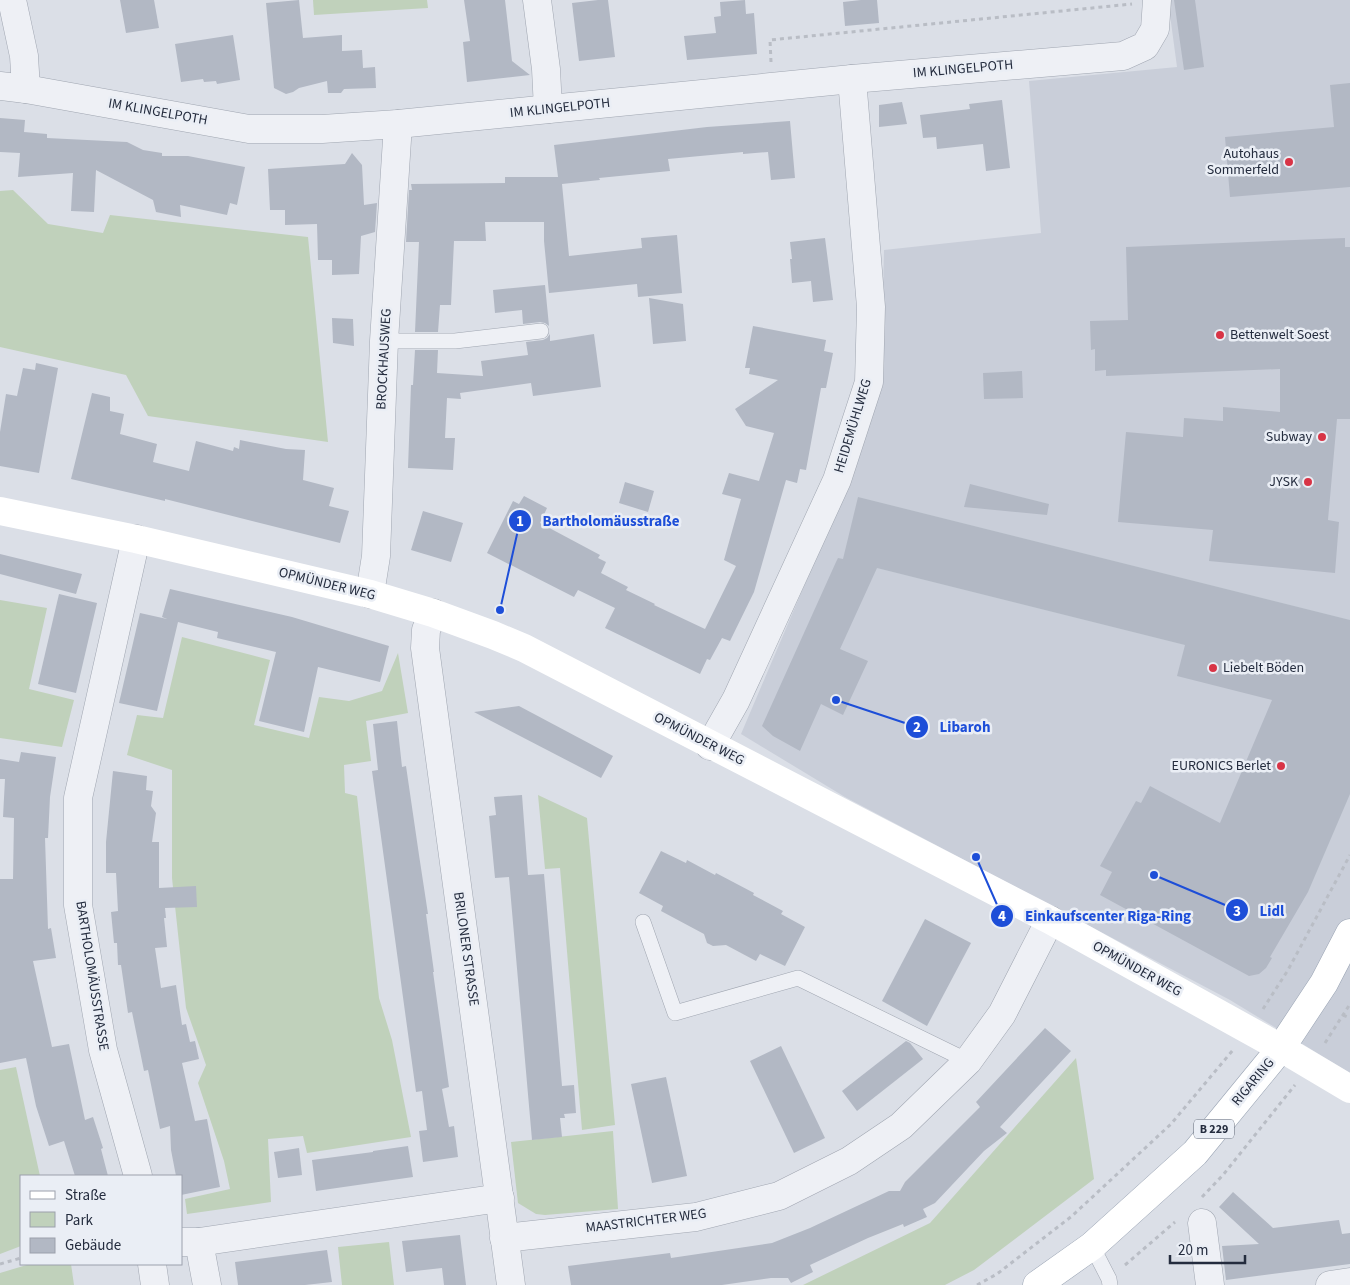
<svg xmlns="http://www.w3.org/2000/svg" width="1350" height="1285" font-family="'Source Sans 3',sans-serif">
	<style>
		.built { fill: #c9ced9 }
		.green { fill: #c0d1bb }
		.building { fill: #b2b8c4 }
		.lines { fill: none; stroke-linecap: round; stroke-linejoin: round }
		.lane-casing { stroke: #a0a6b1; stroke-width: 16 }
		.street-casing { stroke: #a0a6b1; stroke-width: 29 }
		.primary-casing { stroke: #99a3b3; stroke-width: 29 }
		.path { stroke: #b9bdc5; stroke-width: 3; stroke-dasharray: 4 4; stroke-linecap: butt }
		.lane { stroke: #eef0f5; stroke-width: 15 }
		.street { stroke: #eef0f5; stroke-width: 28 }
		.secondary { stroke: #fff; stroke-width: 28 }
		.primary { stroke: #fff; stroke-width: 28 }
		.poi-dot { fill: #d83446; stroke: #eaeef5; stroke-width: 2 }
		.labels { text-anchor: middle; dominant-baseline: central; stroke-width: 5; stroke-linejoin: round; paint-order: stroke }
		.shield { fill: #eaeef5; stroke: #5f6675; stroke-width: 1 }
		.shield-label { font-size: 12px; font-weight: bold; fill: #242c3e }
		.street-label { font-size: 14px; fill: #242c3e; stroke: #eaeef5 }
		.poi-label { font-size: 14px; fill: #242c3e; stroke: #eaeef5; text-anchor: end }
		.leader { fill: none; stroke: #1d4ed8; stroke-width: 2 }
		.callout-dot { fill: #1d4ed8; stroke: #eaeef5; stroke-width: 2 }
		.mark-label { font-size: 15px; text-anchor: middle; font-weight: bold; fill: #fff }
		.callout-label { font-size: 15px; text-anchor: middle; font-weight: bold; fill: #1d4ed8; stroke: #eaeef5; stroke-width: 5; stroke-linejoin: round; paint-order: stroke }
	</style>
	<rect width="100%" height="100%" fill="#dbdfe7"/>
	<!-- built -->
	<polygon class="built" points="1168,0 1350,0 1350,1073 1230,1000 845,797 741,734 845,490 881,380 884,250 1041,233 1029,81 1177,67"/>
	<!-- green -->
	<g class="green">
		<polygon points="313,0 427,0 428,8 314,15"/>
		<polygon points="13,190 48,224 103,233 110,215 308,237 328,442 148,416 126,375 0,347 0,191"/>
		<polygon points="0,600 47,608 29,689 74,700 62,747 0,738"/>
		<polygon points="182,637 270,660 254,725 309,738 319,697 349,701 382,691 398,653 408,713 366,721 371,761 344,765 345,793 357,796 379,998 392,1040 411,1137 307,1153 303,1136 268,1139 271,1202 187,1214 185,1199 230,1189 224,1161 198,1083 206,1065 186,1008 172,878 172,770 127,755 137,715 163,718"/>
		<polygon points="538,795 587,818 615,1125 582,1130 560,868 545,869"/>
		<polygon points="1076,1058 1094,1179 974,1270 945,1285 803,1285 930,1223"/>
		<polygon points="16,1067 40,1176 21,1176 21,1246 0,1254 0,1070"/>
		<polygon points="613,1131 618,1209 545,1215 536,1214 518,1203 511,1142"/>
		<polygon points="389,1242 394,1285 342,1285 338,1247"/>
		<polygon points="30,1264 71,1264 74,1285 0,1285 0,1273"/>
	</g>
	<!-- building -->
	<g class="building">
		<polygon points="120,0 154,0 159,28 126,33"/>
		<polygon points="299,0 303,38 342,35 342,51 362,50 363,68 375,67 376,88 344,89 341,93 328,93 327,81 299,88 293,92 286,94 274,88 266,3"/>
		<polygon points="464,0 505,0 512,61 530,75 467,82 463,42 470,41"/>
		<polygon points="598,0 608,0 615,57 579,61 572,3"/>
		<polygon points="745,0 746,14 754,13 757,54 687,60 684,36 716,33 714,17 721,16 720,2"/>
		<polygon points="861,0 877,0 879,23 845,26 843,2"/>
		<polygon points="1174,0 1195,0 1204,67 1184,70"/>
		<polygon points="233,35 240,80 217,84 216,81 204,82 203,79 181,82 175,44"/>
		<polygon points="1350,83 1350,187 1230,197 1225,137 1334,127 1330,85"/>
		<polygon points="1002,100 1010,168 986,171 983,144 937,149 936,137 923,138 920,115 970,109 969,104"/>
		<polygon points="902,102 907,124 879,127 879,105"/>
		<polygon points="0,118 25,120 24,132 47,134 47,138 127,142 143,150 162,153 162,156 188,156 245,167 237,205 230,203 227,215 180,205 181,217 156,212 153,200 96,170 94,212 71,211 73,173 18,177 20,153 0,152"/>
		<polygon points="790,121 795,178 771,180 768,152 743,154 743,152 668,159 670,171 599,178 600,180 562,184 569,256 642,248 641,238 677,235 682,293 638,297 637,284 549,293 544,241 544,222 485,222 486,241 454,241 451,305 440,305 438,332 415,332 419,242 406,242 409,190 412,190 411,184 505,183 505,177 558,177 554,145 707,127"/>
		<polygon points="352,153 362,165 364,205 377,203 375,232 361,236 359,274 332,275 332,260 318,260 317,224 285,225 285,210 270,210 268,169 345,164"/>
		<polygon points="825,238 833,300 813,302 811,281 792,283 790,259 792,259 790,242"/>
		<polygon points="1345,238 1345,247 1350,247 1350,419 1337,419 1328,520 1339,522 1335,573 1209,561 1213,530 1118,522 1126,432 1183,437 1184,418 1223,421 1223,407 1280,412 1280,369 1106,376 1106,370 1095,371 1095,349 1091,350 1090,321 1128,320 1126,247"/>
		<polygon points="545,285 549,326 545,323 540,322 523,324 522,310 495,313 493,290"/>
		<polygon points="649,298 683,304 686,341 653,344"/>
		<polygon points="332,318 353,319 354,346 333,343"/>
		<polygon points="753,326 826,340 824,351 833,353 826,388 821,388 806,470 800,469 797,483 786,480 754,592 730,641 722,638 710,660 707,659 700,674 605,628 615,608 578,590 574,597 487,553 513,501 519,504 524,496 547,508 540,523 600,555 598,558 606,562 601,573 628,587 626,590 655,604 654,605 705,629 736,566 724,560 741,499 722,494 729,473 759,481 774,433 746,426 735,409 778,380 749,374 750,368 745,368"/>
		<polygon points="550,334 550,341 594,334 601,387 533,396 531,383 460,393 461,399 447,398 445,438 455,438 453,470 408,468 411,385 413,385 415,350 438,350 437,373 483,376 481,361 528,355 526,342 543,340 547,338"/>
		<polygon points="36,363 58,368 39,473 0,466 0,432 6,394 17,396 23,368 35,370"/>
		<polygon points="1022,371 1023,398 984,399 983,373"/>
		<polygon points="92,393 110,397 110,411 124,414 120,434 157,444 153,462 189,471 196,441 233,451 234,447 239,449 240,440 286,449 305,450 303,480 334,488 329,506 349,511 340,543 165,499 165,501 71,479"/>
		<polygon points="625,482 654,491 648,512 619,503"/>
		<polygon points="970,484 1049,504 1047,515 964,507"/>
		<polygon points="858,497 1350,620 1350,794 1308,892 1270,957 1272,958 1266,968 1259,974 1249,976 1100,895 1112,872 1100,866 1136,801 1141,803 1150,786 1220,823 1272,700 1177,676 1185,645 877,568 840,649 868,661 843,715 821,704 800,751 773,736 762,726 836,562 838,558 843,559"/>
		<polygon points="423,511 463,523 451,562 411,550"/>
		<polygon points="0,554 82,574 76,594 0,574"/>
		<polygon points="170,589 292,617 389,646 380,682 318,667 304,732 259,721 276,652 217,638 218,632 178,622 157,711 119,703 140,613 167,619 162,617"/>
		<polygon points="59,594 97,603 76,693 38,684"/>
		<polygon points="519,706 613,756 601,778 474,712"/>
		<polygon points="397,721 402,767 406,766 419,855 428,914 426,914 434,972 433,972 449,1087 442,1089 449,1127 454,1126 458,1157 423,1162 419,1131 427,1130 422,1091 416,1092 372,771 378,770 373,724"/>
		<polygon points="21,752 56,757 50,797 48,838 45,838 48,929 51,928 56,958 33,961 52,1047 69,1044 85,1120 93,1117 103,1148 101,1149 108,1176 75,1176 64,1141 49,1146 36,1106 26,1058 0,1063 0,879 13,879 14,818 3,817 5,779 0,779 0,759 19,762"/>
		<polygon points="113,771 147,776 146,790 153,791 151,806 156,813 152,842 159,842 159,888 196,886 197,907 165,908 166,918 164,918 167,947 155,948 161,988 176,985 182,1025 186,1024 190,1042 195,1041 199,1059 182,1063 195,1121 207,1119 220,1187 181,1195 181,1176 176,1176 171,1150 170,1126 160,1129 148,1070 144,1071 132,1012 128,1013 121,965 118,965 117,943 114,943 111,912 118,911 116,873 106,873 106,842"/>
		<polygon points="522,795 528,875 544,874 562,1086 574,1085 576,1113 564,1114 565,1118 560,1118 562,1137 532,1140 509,877 495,878 489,816 496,815 494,797"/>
		<polygon points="661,851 686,863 687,860 715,875 716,873 754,893 753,895 783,911 781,914 805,927 785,966 760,954 756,961 726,945 713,946 707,943 704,934 661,911 663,906 639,893"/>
		<polygon points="925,919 971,943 927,1026 882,1001"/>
		<polygon points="1045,1028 1071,1051 1000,1127 1007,1133 984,1151 935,1203 923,1209 927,1217 904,1227 903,1224 868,1238 810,1265 813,1272 791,1283 788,1278 771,1278 722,1285 571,1285 568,1266 670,1253 671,1258 772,1243 810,1228 889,1191 900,1191 905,1182 980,1107 976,1102"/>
		<polygon points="906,1041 910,1043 923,1059 857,1111 842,1091"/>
		<polygon points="781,1046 825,1138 794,1153 750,1061"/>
		<polygon points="666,1077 687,1176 652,1183 631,1084"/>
		<polygon points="408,1146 413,1177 316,1191 312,1160 373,1152 373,1151"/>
		<polygon points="299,1148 302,1175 278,1178 274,1152"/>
		<polygon points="1233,1192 1273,1228 1339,1220 1342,1234 1350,1233 1350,1264 1226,1280 1222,1246 1259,1244 1219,1207"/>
		<polygon points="460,1235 466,1285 444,1285 442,1268 406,1272 402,1241"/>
		<polygon points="327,1250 332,1282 305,1285 238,1285 235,1262"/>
	</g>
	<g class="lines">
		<defs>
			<g id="lane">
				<polyline points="384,341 455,341 541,331"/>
				<polyline points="643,922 675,1013 798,978 968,1061"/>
				<polyline points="1092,1246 1109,1279 1110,1285"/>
			</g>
			<g id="street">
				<polyline points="12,0 24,56 26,89"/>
				<polyline points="537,0 546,69 548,109"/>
				<polyline points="0,86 26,89 249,129 322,129 398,124 852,79 1123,56 1145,46 1155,29 1157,0"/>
				<polyline points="136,539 78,798 78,905 103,1050 138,1176"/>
				<polyline points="370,594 376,556 384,341 398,124"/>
				<polyline points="433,613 426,630 425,648 511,1285"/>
				<polyline points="710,746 736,700 837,480 869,382 871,307 852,79"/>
				<polyline points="1202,1223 1210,1285"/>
				<polyline points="504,1238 696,1217 779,1196 849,1161 901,1126 968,1061 1002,1014 1050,920"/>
				<polyline points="181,1242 199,1242 500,1198"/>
				<polyline points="199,1242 207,1285"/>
				<polyline points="152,1264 155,1285"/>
				<polyline points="1330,1285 1350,1282"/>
			</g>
			<polyline id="primary" points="1037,1285 1092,1246 1195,1153 1281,1048 1324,983 1350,933"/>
		</defs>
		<!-- lane casing -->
		<use href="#lane" class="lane-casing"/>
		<!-- street casing -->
		<use href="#street" class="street-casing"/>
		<!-- primary casing -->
		<use href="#primary" class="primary-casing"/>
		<!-- path -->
		<g class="path">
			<polyline points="771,62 770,40 1132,4"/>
			<polyline points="1263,1009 1288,970 1350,855"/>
			<polyline points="1343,1015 1350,1018"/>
			<polyline points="1325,1043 1350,1004"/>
			<polyline points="1202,1197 1223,1175 1295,1085"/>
			<polyline points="0,1264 21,1258"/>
			<polyline points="1125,1265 1175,1222"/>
			<polyline points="977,1285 997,1274 1072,1216 1171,1124 1233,1050"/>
		</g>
		<!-- lane -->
		<use href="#lane" class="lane"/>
		<!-- street -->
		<use href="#street" class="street"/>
		<!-- secondary -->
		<polyline class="secondary" points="0,511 136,539 370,594 433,613 493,635 524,648 1050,920 1281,1048 1350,1089"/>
		<!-- primary -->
		<use href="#primary" class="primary"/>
	</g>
	<!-- markers -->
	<g class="poi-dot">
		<circle cx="1289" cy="162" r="5"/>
		<circle cx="1220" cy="335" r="5"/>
		<circle cx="1322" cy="437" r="5"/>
		<circle cx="1308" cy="482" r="5"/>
		<circle cx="1213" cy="668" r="5"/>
		<circle cx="1281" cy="766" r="5"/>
	</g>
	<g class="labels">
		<!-- shield labels -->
		<rect class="shield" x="1194" y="1119.5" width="40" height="19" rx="4"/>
		<g class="shield-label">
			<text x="1214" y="1129">B 229</text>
		</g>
		<!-- street labels -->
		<g class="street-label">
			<text transform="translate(963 69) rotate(-5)">IM KLINGELPOTH</text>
			<text transform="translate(560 108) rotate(-6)">IM KLINGELPOTH</text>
			<text transform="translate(158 112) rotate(10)">IM KLINGELPOTH</text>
			<text transform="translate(384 359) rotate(-87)">BROCKHAUSWEG</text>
			<text transform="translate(853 426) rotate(-73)">HEIDEMÜHLWEG</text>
			<text transform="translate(327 584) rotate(14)">OPMÜNDER WEG</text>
			<text transform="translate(699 739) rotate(27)">OPMÜNDER WEG</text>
			<text transform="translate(466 949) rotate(82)">BRILONER STRASSE</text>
			<text transform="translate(1137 969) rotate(29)">OPMÜNDER WEG</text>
			<text transform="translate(92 976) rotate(81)">BARTHOLOMÄUSSTRASSE</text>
			<text transform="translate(1253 1082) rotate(-50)">RIGARING</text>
			<text transform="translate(646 1221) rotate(-7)">MAASTRICHTER WEG</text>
		</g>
		<!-- poi labels -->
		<g class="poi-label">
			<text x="1279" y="154">Autohaus<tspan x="1279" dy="16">Sommerfeld</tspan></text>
			<text x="1230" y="335" text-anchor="start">Bettenwelt Soest</text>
			<text x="1312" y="437">Subway</text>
			<text x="1298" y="482">JYSK</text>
			<text x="1223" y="668" text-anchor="start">Liebelt Böden</text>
			<text x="1271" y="766">EURONICS Berlet</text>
		</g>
	</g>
	<!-- callouts -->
	<path class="leader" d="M500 610L520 521M836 700L917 727M1154 875L1237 910M976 857L1002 916"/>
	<g class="callout-dot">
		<circle cx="500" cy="610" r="5"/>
		<circle cx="836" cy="700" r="5"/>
		<circle cx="1154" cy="875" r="5"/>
		<circle cx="976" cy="857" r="5"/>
		<circle cx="520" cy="521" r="12"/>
		<circle cx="917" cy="727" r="12"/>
		<circle cx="1237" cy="910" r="12"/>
		<circle cx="1002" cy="916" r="12"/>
	</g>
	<g class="mark-label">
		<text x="520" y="526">1</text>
		<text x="917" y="732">2</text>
		<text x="1237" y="916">3</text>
		<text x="1002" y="921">4</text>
	</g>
	<g class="callout-label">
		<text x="611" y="526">Bartholomäusstraße</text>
		<text x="965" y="732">Libaroh</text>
		<text x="1272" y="916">Lidl</text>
		<text x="1108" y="921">Einkaufscenter Riga-Ring</text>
	</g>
	<!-- legend -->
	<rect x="20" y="1175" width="162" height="90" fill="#eaeef5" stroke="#9ba0ac"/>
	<rect x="30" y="1191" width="25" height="8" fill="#ffffff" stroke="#9ba0ac"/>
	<text x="65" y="1200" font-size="15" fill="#242c3e">Straße</text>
	<rect x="30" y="1212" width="25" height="15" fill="#c0d1bb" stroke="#9ba0ac"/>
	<text x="65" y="1225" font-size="15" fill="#242c3e">Park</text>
	<rect x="30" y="1238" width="25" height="15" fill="#b2b8c4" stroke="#9ba0ac"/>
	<text x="65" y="1250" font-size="15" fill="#242c3e">Gebäude</text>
	<!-- scale -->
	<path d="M1170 1255v8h75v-8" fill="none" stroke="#242c3e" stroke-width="2.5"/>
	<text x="1178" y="1255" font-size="15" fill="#242c3e" stroke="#eaeef5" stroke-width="4" paint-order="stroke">20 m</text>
</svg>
